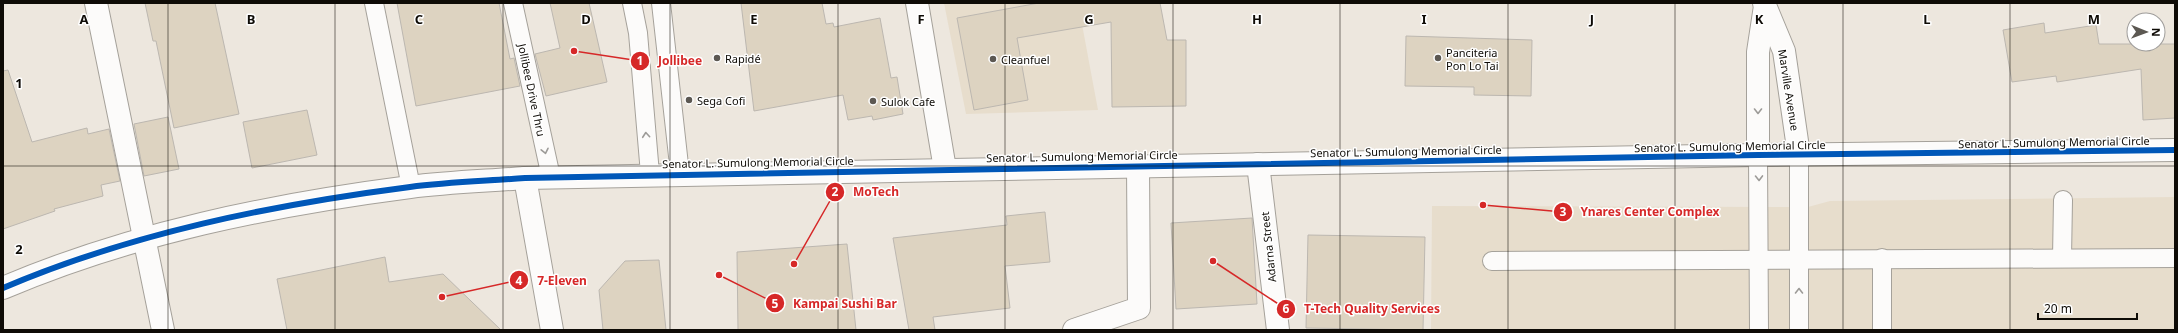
<svg xmlns="http://www.w3.org/2000/svg" width="2178" height="333" font-family="'Noto Sans',sans-serif">
	<style>
		.built { fill: #e7ddcc }
		.building { fill: #ddd3c1; stroke: #bcb7b0 }
		.lines { fill: none; stroke-linecap: round; stroke-linejoin: round }
		.service-casing { stroke: #a5a19a; stroke-width: 20 }
		.minor-casing { stroke: #a5a19a; stroke-width: 24 }
		.tertiary-casing { stroke: #a5a19a; stroke-width: 24 }
		.primary-casing { stroke: #a5a19a; stroke-width: 24 }
		.service { stroke: #fcfbfa; stroke-width: 18 }
		.minor { stroke: #fcfbfa; stroke-width: 22 }
		.tertiary { stroke: #fcfbfa; stroke-width: 22 }
		.primary { stroke: #fcfbfa; stroke-width: 22 }
		.cycleway-casing { stroke: #fff; stroke-width: 8 }
		.cycleway { stroke: #0057b8; stroke-width: 6 }
		.oneway { stroke: #9d9b98 }
		.grid { fill: none; stroke: #0e0b06; stroke-width: 1; stroke-opacity: 0.55 }
		.poi-dot { fill: #5c5852; stroke: #fff; stroke-width: 1.5 }
		.labels { text-anchor: middle; dominant-baseline: central; stroke-width: 3; stroke-linejoin: round; paint-order: stroke }
		.poi-label { font-size: 11px; fill: #0e0b06; stroke: #fff; text-anchor: start }
		.street-label { font-size: 11px; fill: #0e0b06; stroke: #fff }
		.grid-label { font-size: 13px; text-anchor: middle; font-weight: bold; fill: #0e0b06; stroke: #fff; stroke-width: 3; stroke-linejoin: round; paint-order: stroke }
		.leader { fill: none; stroke: #d62828; stroke-width: 1.5 }
		.callout-dot { fill: #d62828; stroke: #fff; stroke-width: 1.5 }
		.mark-label { font-size: 12px; text-anchor: middle; font-weight: bold; fill: #fff }
		.callout-label { font-size: 12px; text-anchor: middle; font-weight: bold; fill: #d62828; stroke: #fff; stroke-width: 3; stroke-linejoin: round; paint-order: stroke }
	</style>
	<rect width="100%" height="100%" fill="#ede7de"/>
	<!-- built -->
	<g class="built">
		<polygon points="944,3 1078,3 1098,110 966,114"/>
		<polygon points="2175,197 2175,330 1431,330 1432,206 1808,207 1830,201"/>
	</g>
	<!-- building -->
	<g class="building">
		<polygon points="145,3 215,3 239,114 174,128 156,41 153,41"/>
		<polygon points="397,3 499,3 510,59 514,58 520,86 416,106"/>
		<polygon points="550,3 589,3 607,82 546,96 535,54 560,48"/>
		<polygon points="741,3 822,3 826,24 833,23 834,27 880,18 891,78 897,77 903,114 873,120 872,116 848,120 843,95 754,111"/>
		<polygon points="1039,3 1160,3 1167,40 1186,40 1186,106 1112,107 1111,22 1017,38 1028,100 974,110 957,18"/>
		<polygon points="2044,23 2045,33 2096,25 2099,44 2175,44 2175,118 2143,120 2141,69 2057,82 2056,76 2012,82 2003,30"/>
		<polygon points="1406,36 1532,40 1531,96 1474,95 1474,87 1405,86"/>
		<polygon points="8,70 32,142 87,128 88,134 109,129 120,181 101,185 103,196 54,209 55,211 3,229 3,71"/>
		<polygon points="307,110 317,155 252,168 243,122"/>
		<polygon points="168,117 179,169 144,176 134,124"/>
		<polygon points="1045,212 1050,262 1005,266 1010,308 933,317 935,330 909,330 893,238 1007,225 1006,216"/>
		<polygon points="1252,218 1257,304 1176,309 1171,223"/>
		<polygon points="1308,235 1425,237 1423,330 1306,328"/>
		<polygon points="847,244 856,330 738,330 737,252"/>
		<polygon points="385,257 389,282 443,274 501,330 287,330 277,279"/>
		<polygon points="659,260 666,330 603,330 599,290 625,261"/>
	</g>
	<g class="lines">
		<defs>
			<g id="service">
				<polyline points="374,3 411,187"/>
				<polyline points="513,3 551,177"/>
				<polyline points="632,3 638,33 650,174"/>
				<polyline points="661,3 680,174"/>
				<polyline points="1758,155 1759,330"/>
				<polyline points="1799,155 1799,330"/>
				<polyline points="1882,258 1882,330"/>
				<polyline points="2062,258 2063,200"/>
				<polyline points="1492,261 2175,258"/>
			</g>
			<g id="minor">
				<polyline points="96,3 163,330"/>
				<polyline points="917,3 945,169"/>
				<polyline points="1764,3 1784,51 1799,155"/>
				<polyline points="1758,155 1758,52 1765,6"/>
				<polyline points="1258,164 1278,330"/>
				<polyline points="1074,330 1139,308 1138,166"/>
			</g>
			<polyline id="tertiary" points="525,178 552,330"/>
			<path id="primary" d="M3 288C132 233 271 205 410 187 448 182 487 181 525 178L1758 155 2175 150"/>
		</defs>
		<!-- service casing -->
		<use href="#service" class="service-casing"/>
		<!-- minor casing -->
		<use href="#minor" class="minor-casing"/>
		<!-- tertiary casing -->
		<use href="#tertiary" class="tertiary-casing"/>
		<!-- primary casing -->
		<use href="#primary" class="primary-casing"/>
		<!-- service -->
		<use href="#service" class="service"/>
		<!-- minor -->
		<use href="#minor" class="minor"/>
		<!-- tertiary -->
		<use href="#tertiary" class="tertiary"/>
		<!-- primary -->
		<use href="#primary" class="primary"/>
		<defs>
			<path id="cycleway" d="M3 288C132 233 271 205 410 187 448 182 487 181 525 178L1758 155 2175 150"/>
		</defs>
		<!-- cycleway casing -->
		<use href="#cycleway" class="cycleway-casing"/>
		<!-- cycleway -->
		<use href="#cycleway" class="cycleway"/>
	</g>
	<!-- one-way arrows -->
	<defs><path id="oneway-chevron" d="M-2-3.5L2.5 0L-2 3.5" fill="none" stroke-width="1.6" stroke-linecap="round" stroke-linejoin="round"/></defs>
	<g class="oneway">
		<use href="#oneway-chevron" transform="translate(1758 111) rotate(90)"/>
		<use href="#oneway-chevron" transform="translate(646 135) rotate(-95)"/>
		<use href="#oneway-chevron" transform="translate(545 151) rotate(78)"/>
		<use href="#oneway-chevron" transform="translate(1759 178) rotate(89)"/>
		<use href="#oneway-chevron" transform="translate(1799 291) rotate(-90)"/>
	</g>
	<!-- grid -->
	<path class="grid" d="M168 3V330M335 3V330M503 3V330M670 3V330M838 3V330M1005 3V330M1173 3V330M1340 3V330M1508 3V330M1675 3V330M1843 3V330M2010 3V330M3 166H2175"/>
	<!-- markers -->
	<g class="poi-dot">
		<circle cx="717" cy="58" r="4"/>
		<circle cx="1438" cy="58" r="4"/>
		<circle cx="993" cy="59" r="4"/>
		<circle cx="689" cy="100" r="4"/>
		<circle cx="873" cy="101" r="4"/>
	</g>
	<g class="labels">
		<!-- poi labels -->
		<g class="poi-label">
			<text x="1446" y="52">Panciteria<tspan x="1446" dy="13">Pon Lo Tai</tspan></text>
			<text x="725" y="58">Rapidé</text>
			<text x="1001" y="59">Cleanfuel</text>
			<text x="697" y="100">Sega Cofi</text>
			<text x="881" y="101">Sulok Cafe</text>
		</g>
		<!-- street labels -->
		<g class="street-label">
			<text transform="translate(532 90) rotate(78)">Jollibee Drive Thru</text>
			<text transform="translate(1789 90) rotate(81)">Marville Avenue</text>
			<text transform="translate(2054 142) rotate(-1)">Senator L. Sumulong Memorial Circle</text>
			<text transform="translate(1730 146) rotate(-1)">Senator L. Sumulong Memorial Circle</text>
			<text transform="translate(1406 151) rotate(-1)">Senator L. Sumulong Memorial Circle</text>
			<text transform="translate(1082 156) rotate(-1)">Senator L. Sumulong Memorial Circle</text>
			<text transform="translate(758 162) rotate(-1)">Senator L. Sumulong Memorial Circle</text>
			<text transform="translate(1268 247) rotate(-96)">Adarna Street</text>
		</g>
	</g>
	<g class="grid-label">
		<text x="84" y="24">A</text>
		<text x="251" y="24">B</text>
		<text x="419" y="24">C</text>
		<text x="586" y="24">D</text>
		<text x="754" y="24">E</text>
		<text x="921" y="24">F</text>
		<text x="1089" y="24">G</text>
		<text x="1257" y="24">H</text>
		<text x="1424" y="24">I</text>
		<text x="1592" y="24">J</text>
		<text x="1759" y="24">K</text>
		<text x="1927" y="24">L</text>
		<text x="2094" y="24">M</text>
		<text x="19" y="88">1</text>
		<text x="19" y="254">2</text>
	</g>
	<!-- callouts -->
	<path class="leader" d="M574 51L640 61M794 264L835 192M1483 205L1563 212M442 297L519 280M719 275L775 303M1213 261L1286 309"/>
	<g class="callout-dot">
		<circle cx="574" cy="51" r="4"/>
		<circle cx="794" cy="264" r="4"/>
		<circle cx="1483" cy="205" r="4"/>
		<circle cx="442" cy="297" r="4"/>
		<circle cx="719" cy="275" r="4"/>
		<circle cx="1213" cy="261" r="4"/>
		<circle cx="640" cy="61" r="10"/>
		<circle cx="835" cy="192" r="10"/>
		<circle cx="1563" cy="212" r="10"/>
		<circle cx="519" cy="280" r="10"/>
		<circle cx="775" cy="303" r="10"/>
		<circle cx="1286" cy="309" r="10"/>
	</g>
	<g class="mark-label">
		<text x="640" y="65">1</text>
		<text x="835" y="196">2</text>
		<text x="1563" y="216">3</text>
		<text x="519" y="285">4</text>
		<text x="775" y="308">5</text>
		<text x="1286" y="313">6</text>
	</g>
	<g class="callout-label">
		<text x="680" y="65">Jollibee</text>
		<text x="876" y="196">MoTech</text>
		<text x="1650" y="216">Ynares Center Complex</text>
		<text x="562" y="285">7-Eleven</text>
		<text x="845" y="308">Kampai Sushi Bar</text>
		<text x="1372" y="313">T-Tech Quality Services</text>
	</g>
	<!-- border -->
	<rect width="2178" height="333" fill="none" stroke="#0e0b06" stroke-width="8"/>
	<!-- north arrow -->
	<g transform="translate(2146 32) rotate(91)"><circle r="19" fill="#ffffff" stroke="#9f9d9b"/>
	<path d="M0-3L7 15L0 10L-7 15Z" fill="#5c5852"/>
	<text y="-6" font-size="11" font-weight="bold" text-anchor="middle" fill="#0e0b06">N</text>
	</g>
	<!-- scale -->
	<path d="M2038 313v6h99v-6" fill="none" stroke="#0e0b06" stroke-width="2"/>
	<text x="2044" y="313" font-size="12" fill="#0e0b06" stroke="#ffffff" stroke-width="3" paint-order="stroke">20 m</text>
</svg>
